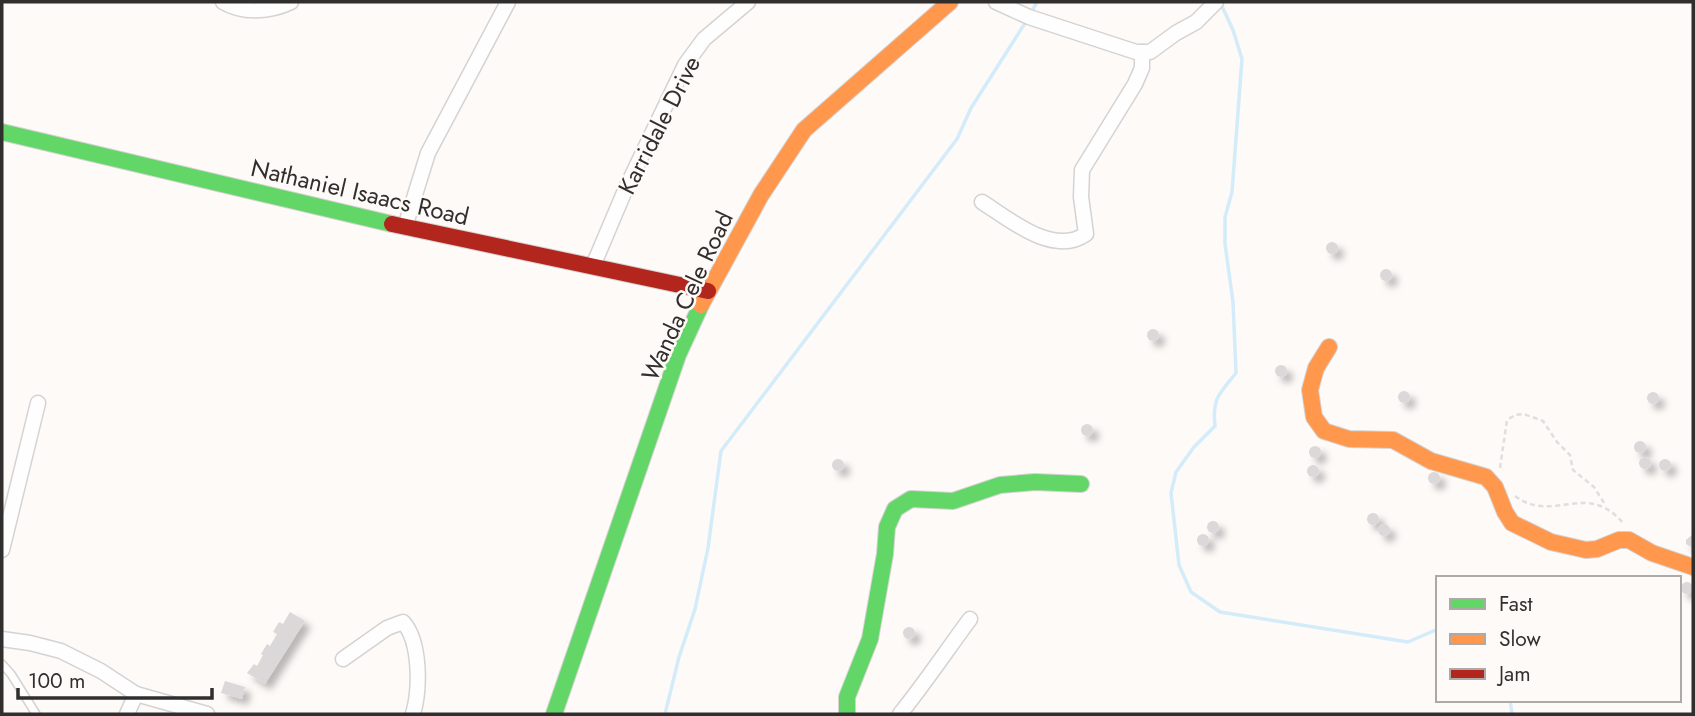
<svg xmlns="http://www.w3.org/2000/svg" width="1695" height="716" font-family="Jost,sans-serif">
	<style>
		.lines { fill: none; stroke-linecap: round; stroke-linejoin: round }
		.stream { stroke: #d4ecf9; stroke-width: 3.5 }
		.building { fill: #dad8d8; filter: url(#shadow) }
		.lane-casing { stroke: #d5d3d2; stroke-width: 10 }
		.street-casing { stroke: #d5d3d2; stroke-width: 17 }
		.fast-casing { stroke: #d5d3d2; stroke-width: 18 }
		.slow-casing { stroke: #d5d3d2; stroke-width: 18 }
		.jam-casing { stroke: #d5d3d2; stroke-width: 18 }
		.path { stroke: #dfdfde; stroke-width: 2.5; stroke-dasharray: 5 3.5; stroke-linecap: butt }
		.lane { stroke: #fffefe; stroke-width: 7 }
		.street { stroke: #fffefe; stroke-width: 14 }
		.fast { stroke: #63d668; stroke-width: 16 }
		.slow { stroke: #ff974d; stroke-width: 16 }
		.jam { stroke: #b3261e; stroke-width: 16 }
		.labels { text-anchor: middle; dominant-baseline: central; stroke-width: 5; stroke-linejoin: round; paint-order: stroke }
		.street-label { font-size: 24px; fill: #312f2e; stroke: #fefaf7 }
	</style>
	<defs>
		<filter id="shadow"><feDropShadow dx="6" dy="6" stdDeviation="3.5" flood-color="#0004"/></filter>
	</defs>
	<rect width="100%" height="100%" fill="#fdfaf8"/>
	<g class="lines">
		<!-- stream -->
		<g class="stream">
			<path d="M1220 2 1233 30 1242 59 1232 192 1225 217V244L1233 302 1236 373C1219 394 1212 398 1215 426L1194 447 1176 472 1171 493 1179 565 1191 592 1220 612 1408 642 1438 629"/>
			<polyline points="1031,13 1037,2"/>
			<polyline points="1510,700 1512,714"/>
			<polyline points="665,714 679,657 695,609 708,548 721,451 957,139 971,108 1027,20"/>
		</g>
	</g>
	<!-- building -->
	<g class="building">
		<circle cx="1332" cy="248" r="6"/>
		<circle cx="1386" cy="275" r="6"/>
		<circle cx="1153" cy="335" r="6"/>
		<circle cx="1281" cy="371" r="6"/>
		<circle cx="1404" cy="397" r="6"/>
		<circle cx="1653" cy="398" r="6"/>
		<circle cx="1087" cy="430" r="6"/>
		<circle cx="1640" cy="447" r="6"/>
		<circle cx="1315" cy="452" r="6"/>
		<circle cx="1645" cy="463" r="6"/>
		<circle cx="1665" cy="465" r="6"/>
		<circle cx="838" cy="465" r="6"/>
		<circle cx="1313" cy="471" r="6"/>
		<circle cx="1434" cy="478" r="6"/>
		<circle cx="1373" cy="519" r="6"/>
		<circle cx="1213" cy="527" r="6"/>
		<circle cx="1384" cy="530" r="6"/>
		<circle cx="1203" cy="540" r="6"/>
		<polygon points="1693,534 1693,548 1691,547 1686,544 1686,540"/>
		<circle cx="1687" cy="588" r="6"/>
		<polygon points="290,612 305,621 265,684 247,673 254,664 257,666 263,655 261,654 267,644 270,646 277,634 273,632 279,622 283,624"/>
		<circle cx="909" cy="633" r="6"/>
		<polygon points="225,681 245,687 242,699 221,693"/>
	</g>
	<g class="lines">
		<defs>
			<polyline id="lane" points="2,664 11,674 36,714"/>
			<g id="street">
				<path d="M223 2C243 14 270 12 291 2"/>
				<polyline points="996,2 1029,17 1136,52 1150,52 1176,33 1196,22 1216,2"/>
				<path d="M982 202C1009 219 1053 257 1086 234L1081 197 1082 170 1135 84 1142 68V52"/>
				<polyline points="405,227 428,153 508,2"/>
				<polyline points="593,266 626,188 685,65 704,39 748,2"/>
				<polyline points="2,550 38,403"/>
				<polyline points="2,639 30,643 61,651 101,671 136,694 207,714"/>
				<path d="M343 659 387 628 403 622C421 642 420 690 413 714"/>
				<polyline points="127,714 136,694"/>
				<path d="M900 714C925 683 947 650 970 619"/>
			</g>
			<g id="fast">
				<polyline points="2,132 392,224"/>
				<polyline points="554,714 678,355 701,305"/>
				<polyline points="847,714 847,697 870,639 885,554 887,527 895,509 911,499 953,501 1000,485 1035,482 1081,484"/>
			</g>
			<g id="slow">
				<polyline points="701,305 761,195 804,130 950,2"/>
				<polyline points="1329,347 1316,368 1310,390 1314,417 1324,431 1349,439 1393,440 1431,461 1486,477 1495,487 1505,512 1512,523 1551,542 1586,550 1597,549 1619,540 1629,540 1652,553 1693,567"/>
			</g>
			<polyline id="jam" points="392,224 708,291"/>
		</defs>
		<!-- lane casing -->
		<use href="#lane" class="lane-casing"/>
		<!-- street casing -->
		<use href="#street" class="street-casing"/>
		<!-- fast casing -->
		<use href="#fast" class="fast-casing"/>
		<!-- slow casing -->
		<use href="#slow" class="slow-casing"/>
		<!-- jam casing -->
		<use href="#jam" class="jam-casing"/>
		<!-- path -->
		<g class="path">
			<polyline points="1500,468 1507,420 1515,415 1524,414 1543,421 1557,442 1570,455 1573,470 1594,487 1606,506"/>
			<path d="M1515 496C1554 525 1586 479 1624 524"/>
		</g>
		<!-- lane -->
		<use href="#lane" class="lane"/>
		<!-- street -->
		<use href="#street" class="street"/>
		<!-- fast -->
		<use href="#fast" class="fast"/>
		<!-- slow -->
		<use href="#slow" class="slow"/>
		<!-- jam -->
		<use href="#jam" class="jam"/>
	</g>
	<g class="labels">
		<!-- street labels -->
		<g class="street-label">
			<text transform="translate(659 125) rotate(-63)">Karridale Drive</text>
			<text transform="translate(360 192) rotate(13)">Nathaniel Isaacs Road</text>
			<text transform="translate(687 296) rotate(-65)">Wanda Cele Road</text>
		</g>
	</g>
	<!-- border -->
	<rect width="1695" height="716" fill="none" stroke="#312f2e" stroke-width="7"/>
	<!-- legend -->
	<rect x="1436" y="576" width="245" height="126" fill="#fefaf7" stroke="#aca9a7" stroke-width="2"/>
	<rect x="1450" y="599" width="35" height="10" fill="#63d668" stroke="#aca9a7" stroke-width="2"/>
	<text x="1499" y="611" font-size="21" fill="#312f2e">Fast</text>
	<rect x="1450" y="634" width="35" height="10" fill="#ff974d" stroke="#aca9a7" stroke-width="2"/>
	<text x="1499" y="646" font-size="21" fill="#312f2e">Slow</text>
	<rect x="1450" y="669" width="35" height="10" fill="#b3261e" stroke="#aca9a7" stroke-width="2"/>
	<text x="1499" y="681" font-size="21" fill="#312f2e">Jam</text>
	<!-- scale -->
	<path d="M18 688v10h194v-10" fill="none" stroke="#312f2e" stroke-width="3.5"/>
	<text x="28" y="688" font-size="21" fill="#312f2e" stroke="#fefaf7" stroke-width="5" paint-order="stroke">100 m</text>
</svg>
